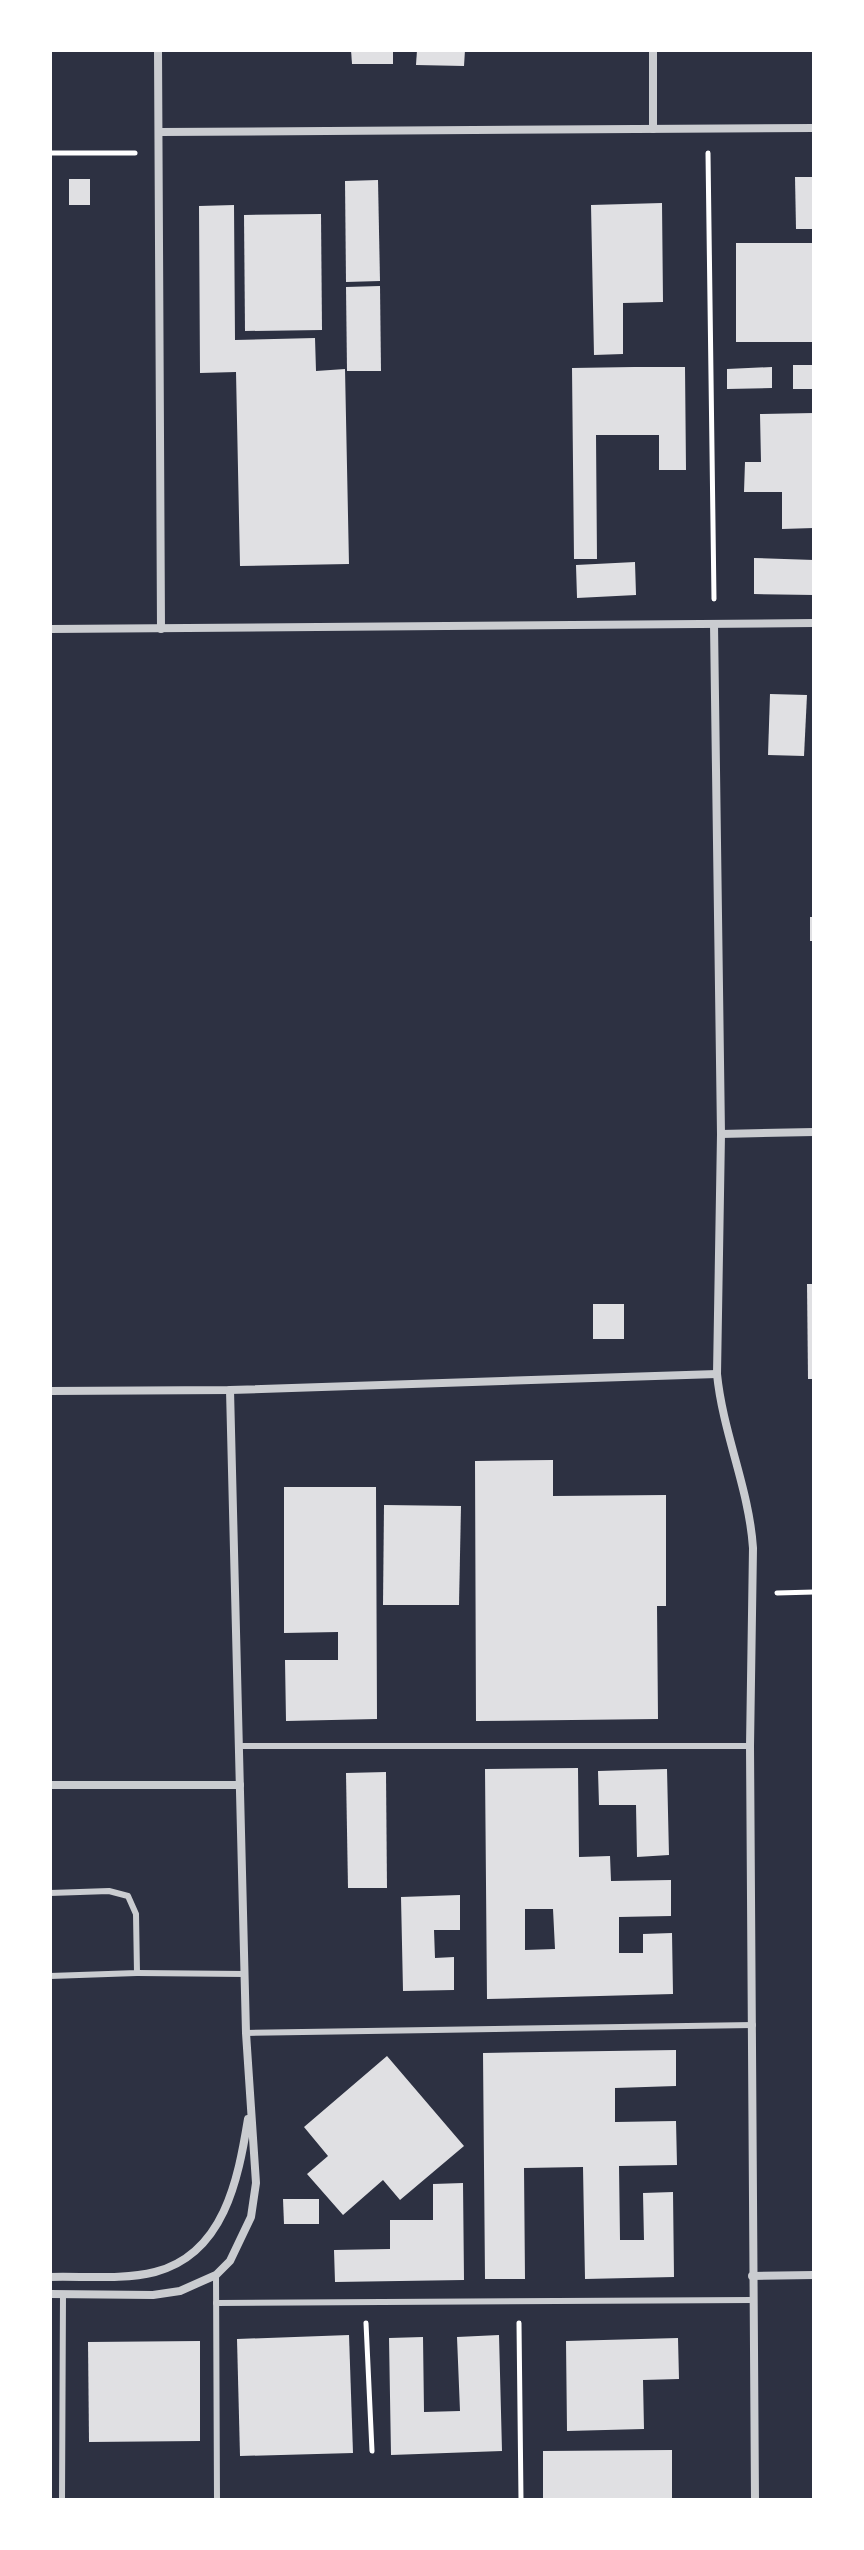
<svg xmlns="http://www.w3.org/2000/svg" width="864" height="2550" font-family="'Times New Roman',serif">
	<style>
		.building { fill: #e0e0e3; fill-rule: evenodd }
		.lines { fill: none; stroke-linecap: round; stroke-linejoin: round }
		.path { stroke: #fff; stroke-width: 5 }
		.service { stroke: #caccd0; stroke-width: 6 }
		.minor { stroke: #caccd0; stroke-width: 8 }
	</style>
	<rect width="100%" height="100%" fill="#2d3142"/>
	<!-- building -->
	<g class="building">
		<polygon points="351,50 393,50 393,64 352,64"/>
		<polygon points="417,50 465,50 464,66 416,65"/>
		<polygon points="795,177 814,177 814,229 796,229"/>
		<rect x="69" y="179" width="21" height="26"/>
		<polygon points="378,180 380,281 346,282 345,181"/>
		<polygon points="662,203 663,302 623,303 623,354 594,355 591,205"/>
		<polygon points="234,205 235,340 315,338 316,371 345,369 349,564 240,566 236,372 200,373 199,206"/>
		<polygon points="321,214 322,330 245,331 244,215"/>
		<rect x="736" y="243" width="78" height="99"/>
		<polygon points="380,286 381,371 347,371 346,287"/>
		<rect x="793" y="365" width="21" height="24"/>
		<polygon points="634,367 685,367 686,470 659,470 659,435 596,435 597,559 574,559 572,368"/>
		<polygon points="772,367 772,388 727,389 727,369"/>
		<polygon points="814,413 814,528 782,529 782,492 744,492 745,462 761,462 760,414"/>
		<polygon points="754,558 814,560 814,595 754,594"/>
		<polygon points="635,562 636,595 577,598 576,565"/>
		<polygon points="770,694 807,695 804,756 768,755"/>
		<rect x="810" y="917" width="4" height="24"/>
		<polygon points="807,1284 814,1284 814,1379 808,1379"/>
		<rect x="593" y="1304" width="31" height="35"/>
		<polygon points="553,1460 553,1496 666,1495 666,1606 657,1606 658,1719 476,1721 475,1461"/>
		<polygon points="284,1487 376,1487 377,1719 286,1721 285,1660 338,1660 338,1632 284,1633"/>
		<polygon points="384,1505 461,1506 459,1605 383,1605"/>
		<path d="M578 1768 579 1857 610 1856 611 1881 671 1880V1916L619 1917V1953H643V1934L672 1933 673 1994 487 1999 485 1769ZM525 1909H553L555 1949 525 1950Z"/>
		<polygon points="667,1769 669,1855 637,1857 636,1805 599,1805 598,1771"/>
		<polygon points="386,1772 387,1888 348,1888 346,1773"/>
		<polygon points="460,1895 460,1930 434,1930 435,1958 454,1957 454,1990 403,1991 401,1897"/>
		<polygon points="676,2050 676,2086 615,2088 615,2122 676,2121 677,2165 619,2166 620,2240 644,2240 643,2193 673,2192 674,2277 585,2279 583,2167 524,2168 525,2279 485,2279 483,2053"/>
		<polygon points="387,2056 464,2146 400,2200 383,2180 343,2215 307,2174 328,2156 304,2127"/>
		<polygon points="463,2183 464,2280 335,2282 334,2250 390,2249 390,2220 433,2220 433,2184"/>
		<polygon points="283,2199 319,2199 319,2224 284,2224"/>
		<polygon points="349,2335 353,2453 240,2456 237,2339"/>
		<polygon points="499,2335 502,2451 391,2455 389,2338 423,2337 424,2412 460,2411 457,2337"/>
		<polygon points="678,2338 679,2379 643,2380 644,2429 567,2431 566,2341"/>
		<polygon points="200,2341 200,2441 89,2442 88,2342"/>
		<polygon points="672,2450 672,2500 543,2500 543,2451"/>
	</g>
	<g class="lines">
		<!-- path -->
		<g class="path">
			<polyline points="50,153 135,153"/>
			<polyline points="708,153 714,599"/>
			<polyline points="777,1593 814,1592"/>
			<polyline points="366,2323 372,2451"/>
			<polyline points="519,2323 521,2500"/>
		</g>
		<!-- service -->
		<g class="service">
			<polyline points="239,1746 750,1746"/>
			<polyline points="50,1893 109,1891 128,1896 136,1914 137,1973 50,1976"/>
			<polyline points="137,1973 245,1974"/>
			<polyline points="246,2033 753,2025"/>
			<polyline points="216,2275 217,2500"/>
			<polyline points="216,2303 753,2300"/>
			<polyline points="62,2500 63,2294"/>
		</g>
		<!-- minor -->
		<g class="minor">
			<polyline points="158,50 161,629"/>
			<polyline points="653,50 653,129"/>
			<polyline points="160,132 814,128"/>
			<path d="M714 624 721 1134 717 1374C723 1434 749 1488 753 1548L750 1746 755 2500"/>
			<polyline points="50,629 814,623"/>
			<polyline points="721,1134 814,1132"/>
			<polyline points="50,1391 230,1390 717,1374"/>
			<polyline points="50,1785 240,1785"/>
			<polyline points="752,2276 814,2275"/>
			<path d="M50 2277C83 2276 123 2280 155 2272 224 2254 238 2180 248 2119"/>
			<polyline points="50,2294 153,2295 180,2291 216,2275 230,2261 251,2217 256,2183 246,2033 230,1390"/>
		</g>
	</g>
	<!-- border -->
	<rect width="864" height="2550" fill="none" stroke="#ffffff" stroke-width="104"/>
</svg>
